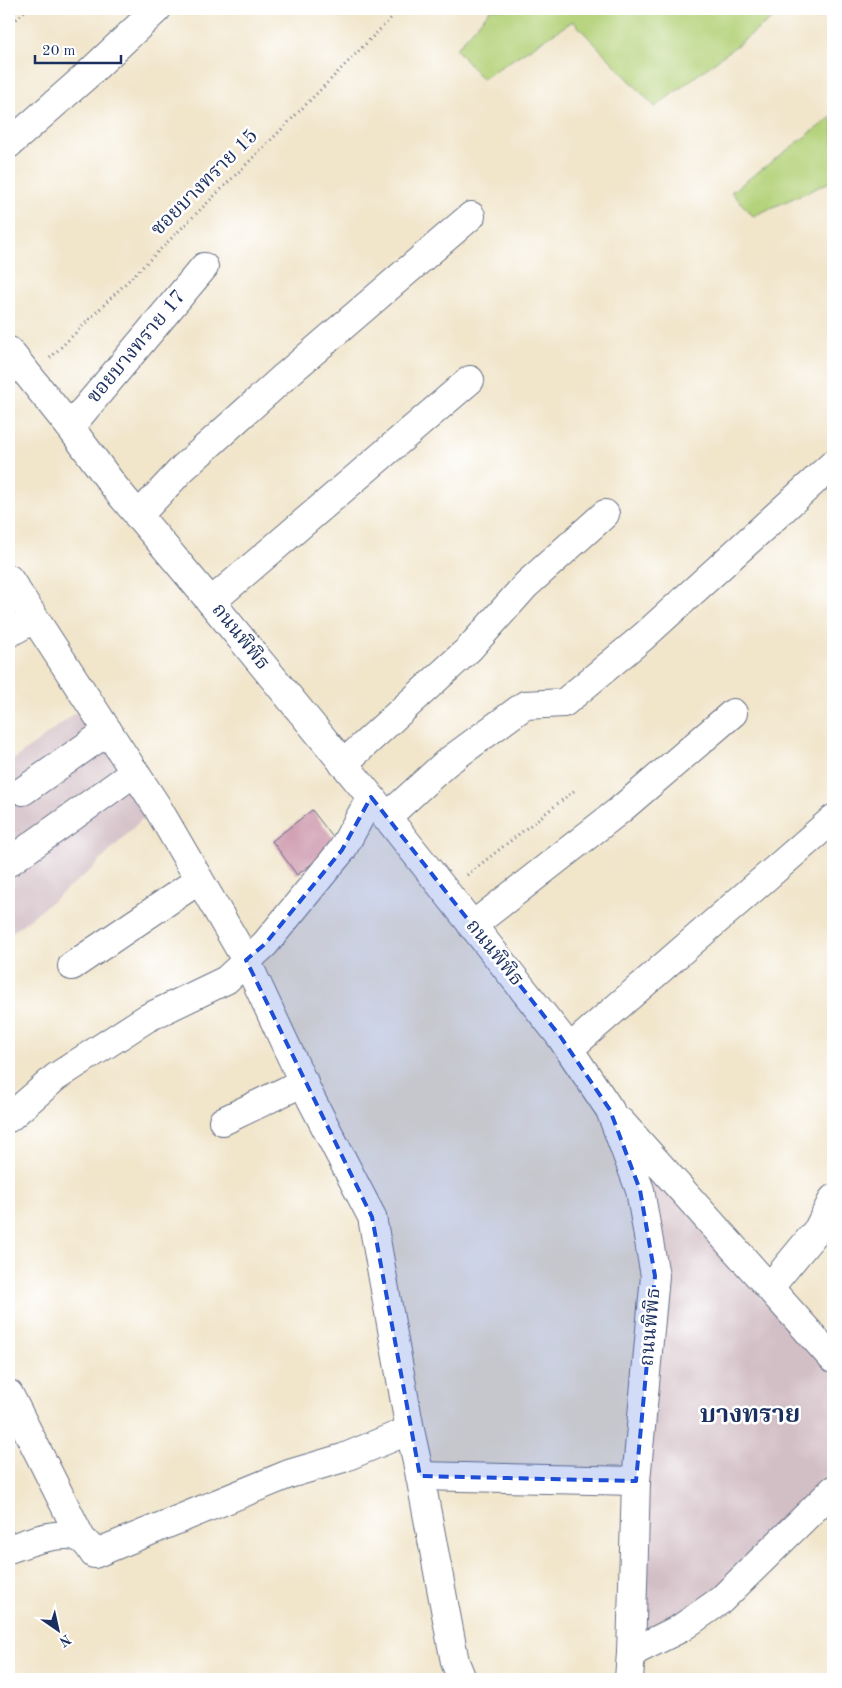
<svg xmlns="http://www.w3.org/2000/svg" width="842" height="1688" font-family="'Old Standard TT','Noto Serif Thai',serif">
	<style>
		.industrial { fill: #d2bec5 }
		.green { fill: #b4d279; stroke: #68806c }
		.building { fill: #cc96ab }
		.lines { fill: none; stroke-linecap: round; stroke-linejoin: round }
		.minor-casing { stroke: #666f84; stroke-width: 30 }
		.path { stroke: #666f84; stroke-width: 3; stroke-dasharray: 1 4; stroke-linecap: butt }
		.minor { stroke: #fff; stroke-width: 28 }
		.marked { fill: #1d4ed8; fill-opacity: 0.2; stroke: #1d4ed8; stroke-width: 4; stroke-dasharray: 10 6; stroke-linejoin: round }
		.labels { text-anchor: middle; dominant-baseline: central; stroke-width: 5; stroke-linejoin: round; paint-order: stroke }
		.street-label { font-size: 20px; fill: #1b2f5e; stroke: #fff }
		.district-label { font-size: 25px; font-weight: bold; fill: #1b2f5e; stroke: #fff }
	</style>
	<rect width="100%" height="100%" fill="#fff"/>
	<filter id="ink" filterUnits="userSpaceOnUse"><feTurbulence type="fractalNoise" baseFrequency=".02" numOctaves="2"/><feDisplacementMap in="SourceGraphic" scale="10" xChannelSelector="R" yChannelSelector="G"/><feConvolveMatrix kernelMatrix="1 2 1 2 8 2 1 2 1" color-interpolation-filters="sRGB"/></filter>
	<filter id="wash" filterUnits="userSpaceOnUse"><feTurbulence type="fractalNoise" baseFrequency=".0096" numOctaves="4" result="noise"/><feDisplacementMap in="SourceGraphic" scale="20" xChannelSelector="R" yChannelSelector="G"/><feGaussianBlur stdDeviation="1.12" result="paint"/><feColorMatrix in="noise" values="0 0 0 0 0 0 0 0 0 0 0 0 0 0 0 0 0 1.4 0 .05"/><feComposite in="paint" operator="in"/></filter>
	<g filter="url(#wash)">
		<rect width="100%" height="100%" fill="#f1e5ca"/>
		<!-- industrial -->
		<g class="industrial">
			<polygon points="89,703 156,805 91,870 9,935 9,763"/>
			<polygon points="610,1110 833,1363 833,1489 785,1537 631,1653 655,1276"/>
		</g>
		<!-- green -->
		<g class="green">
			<polygon points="491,9 785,9 655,107 573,21 482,79 456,49"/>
			<polygon points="833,116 833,187 830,182 753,216 731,192"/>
		</g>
		<g id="blocks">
			<!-- building -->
			<polygon class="building" points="312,810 338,844 297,875 272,841"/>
		</g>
	</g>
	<g filter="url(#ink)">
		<use href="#blocks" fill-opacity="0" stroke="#666f84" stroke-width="1"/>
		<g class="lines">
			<defs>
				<g id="minor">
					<polyline points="9,144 85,77 157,9"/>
					<polyline points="9,351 70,427 116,489 211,602 371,797 560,1036 610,1110 640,1190 655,1276 636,1481 631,1653 629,1679"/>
					<polyline points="70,427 204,267"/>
					<polyline points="138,516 183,468 285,376 471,216"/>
					<polyline points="9,579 156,805 246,960 311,1099 372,1217 410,1430 420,1476 455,1662 462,1679"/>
					<polyline points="211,602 470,380"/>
					<polyline points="9,633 34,619"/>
					<polyline points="343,764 469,649 526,585 605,514"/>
					<polyline points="23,791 108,731"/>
					<polyline points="386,818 446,763 525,705 564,703 643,637 833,464"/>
					<polyline points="9,862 135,772"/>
					<polyline points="472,926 620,810 733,713"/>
					<polyline points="72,966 199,880"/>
					<polyline points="569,1049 833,819"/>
					<polyline points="9,1118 56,1077 147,1018 226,980 265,944 342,850 371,797"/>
					<polyline points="223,1121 304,1082"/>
					<polyline points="621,1122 833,1359"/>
					<polyline points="770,1287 818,1229 833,1199"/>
					<polyline points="9,1394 81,1538"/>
					<polyline points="420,1476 636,1481"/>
					<path d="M9 1549C25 1543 66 1528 81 1539 86 1542 91 1549 94 1554L289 1474 343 1458 410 1430"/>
					<polyline points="631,1653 681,1628 721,1600 833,1490"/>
				</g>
			</defs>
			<!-- minor casing -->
			<use href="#minor" class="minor-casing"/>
			<!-- path -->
			<g class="path">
				<polyline points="9,26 27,9"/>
				<polyline points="50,358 272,139 400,9"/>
				<polyline points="467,875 575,790"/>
			</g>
			<!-- minor -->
			<use href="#minor" class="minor"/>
		</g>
	</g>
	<!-- marked area -->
	<path class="marked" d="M371 797 560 1036 610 1110 640 1190 655 1276 636 1481 420 1476 372 1217 246 960 265 944 342 850Z"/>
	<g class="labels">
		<!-- street labels -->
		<g class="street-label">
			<text transform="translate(205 183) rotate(-45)">ซอยบางทราย 15</text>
			<text transform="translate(137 347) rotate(-50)">ขอยบางทราย 17</text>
			<text transform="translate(240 637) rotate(51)">ถนนพิพิธ</text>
			<text transform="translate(494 953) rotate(51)">ถนนพิพิธ</text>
			<text transform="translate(651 1327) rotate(-85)">ถนนพิพิธ</text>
		</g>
		<!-- district labels -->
		<g class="district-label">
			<text x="750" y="1415">บางทราย</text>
		</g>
	</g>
	<!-- margin -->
	<rect width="842" height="1688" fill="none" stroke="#fff" stroke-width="30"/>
	<!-- north arrow -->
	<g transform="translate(58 1630) rotate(146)" stroke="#ffffff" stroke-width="4" paint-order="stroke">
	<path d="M0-4L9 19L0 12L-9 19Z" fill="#1b2f5e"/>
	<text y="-8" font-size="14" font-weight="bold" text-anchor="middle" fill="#1b2f5e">N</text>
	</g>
	<!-- scale -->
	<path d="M35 55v8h86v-8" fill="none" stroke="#1b2f5e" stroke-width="2.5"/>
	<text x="42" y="55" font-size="15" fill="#1b2f5e" stroke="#ffffff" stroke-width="4" paint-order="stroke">20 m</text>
</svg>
